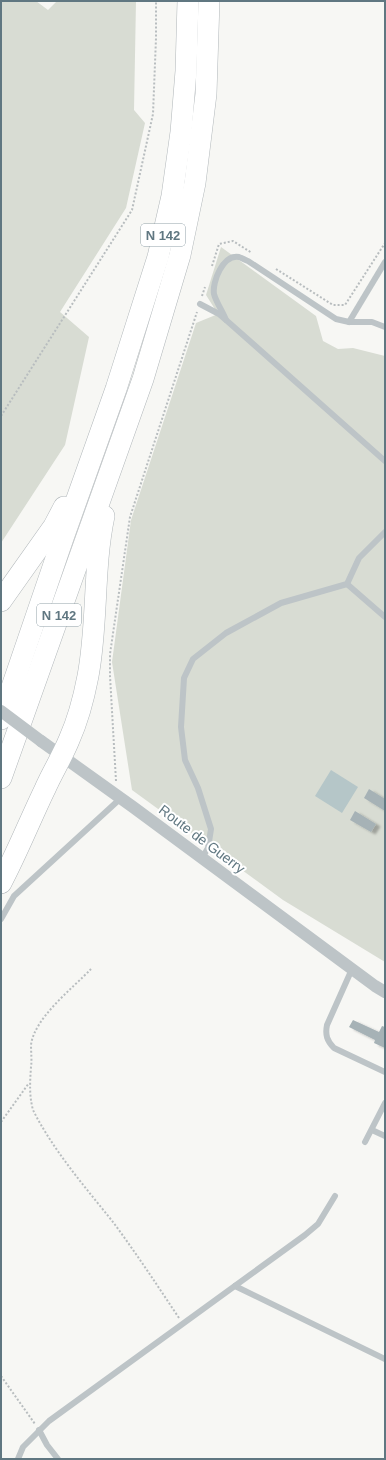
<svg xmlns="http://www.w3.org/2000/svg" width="386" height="1460" font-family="Arial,sans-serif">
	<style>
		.green { fill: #d8dcd3 }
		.water { fill: #b5c6c8 }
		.building { fill: #a6b2b6; filter: url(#shadow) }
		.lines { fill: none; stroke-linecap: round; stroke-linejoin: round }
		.highway-casing { stroke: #b1b7ba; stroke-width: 22 }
		.path { stroke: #b8bdbf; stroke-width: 2; stroke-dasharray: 2 2; stroke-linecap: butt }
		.lane { stroke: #bdc4c7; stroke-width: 6 }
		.street { stroke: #bdc4c7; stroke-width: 12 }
		.highway { stroke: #fff; stroke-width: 21 }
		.street-bridge { stroke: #bdc4c7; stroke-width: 12 }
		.labels { text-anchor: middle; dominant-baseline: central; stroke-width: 4; stroke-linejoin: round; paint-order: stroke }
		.shield { fill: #fff; stroke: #90a0a7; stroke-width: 1 }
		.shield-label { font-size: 13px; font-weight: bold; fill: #607781 }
		.street-label { font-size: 14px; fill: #607781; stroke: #fff }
	</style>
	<defs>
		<filter id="shadow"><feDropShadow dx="4.5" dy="2.5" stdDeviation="1" flood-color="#0004"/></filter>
	</defs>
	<rect width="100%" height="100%" fill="#f7f7f4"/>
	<!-- green -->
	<g class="green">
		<polygon points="1,1 36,1 48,10 57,1 136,1 134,110 145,123 126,208 60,312 89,337 65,445 1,543"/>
		<polygon points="221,247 316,316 323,341 338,349 353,348 385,356 385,962 283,900 132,790 112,662 131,520 196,323 218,314 206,295"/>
	</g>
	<!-- water -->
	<polygon class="water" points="331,770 358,787 342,813 315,796"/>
	<!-- building -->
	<g class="building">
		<polygon points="369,789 385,799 385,811 364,798"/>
		<polygon points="355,811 376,824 371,832 350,820"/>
		<polygon points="353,1020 379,1032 382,1026 385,1027 385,1048 374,1043 375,1040 349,1027"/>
	</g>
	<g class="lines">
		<defs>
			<g id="highway">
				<polyline points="1,601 54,526 64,507"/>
				<polyline points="1,719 63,538 116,389 158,257 172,196 181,132 186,71 188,1"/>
				<polyline points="1,778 143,379 180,255 195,183 206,94 209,1"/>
				<path d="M1 883C17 853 30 820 45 789 52 773 62 757 69 740 78 720 84 697 88 676 98 623 93 568 104 516"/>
			</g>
		</defs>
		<!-- highway casing -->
		<use href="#highway" class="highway-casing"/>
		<!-- path -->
		<g class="path">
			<polyline points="212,266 219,244 233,241 252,253"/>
			<polyline points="276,269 333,305 345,305 385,243"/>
			<polyline points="202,296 205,287"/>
			<polyline points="1,416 132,210 153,114 156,38 156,1"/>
			<polyline points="116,781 110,676 110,654 130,517 197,312"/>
			<path d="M91 969C73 988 34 1018 31 1045 31 1053 32 1060 31 1067 30 1082 29 1095 33 1110 53 1150 85 1187 113 1222 136 1253 157 1285 179 1318"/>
			<polyline points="1,1122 29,1083"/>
			<polyline points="1,1376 35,1424"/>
		</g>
		<!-- lane -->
		<g class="lane">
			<polyline points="200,304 219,314 226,320 385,461"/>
			<path d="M226 320C223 312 216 302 214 294 212 282 223 254 239 257 242 258 245 260 248 261L336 319 349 322H372L385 327"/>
			<polyline points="349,322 385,262"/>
			<polyline points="347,584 385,617"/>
			<polyline points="202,858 208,848 211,829 198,788 185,760 181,727 184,678 193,659 226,633 281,603 347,584 359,558 385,532"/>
			<polyline points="1,919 14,896 121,798"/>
			<path d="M352 969 327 1025C325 1035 327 1041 334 1048L385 1072"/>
			<polyline points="372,1130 385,1136"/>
			<polyline points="365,1142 385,1103"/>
			<polyline points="235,1286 385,1359"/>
			<polyline points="39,1430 47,1445 58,1459"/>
			<polyline points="18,1459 23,1447 49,1421 305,1235 318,1224 335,1196"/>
		</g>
		<!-- street -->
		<polyline class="street" points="41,741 133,807 375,986 385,992"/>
		<!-- highway -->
		<use href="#highway" class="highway"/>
		<!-- street-bridge -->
		<polyline class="street-bridge" points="1,711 41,741"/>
	</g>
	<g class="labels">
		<!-- shield labels -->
		<g class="shield">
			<rect x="141" y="224" width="44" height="22" rx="3"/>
			<rect x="37" y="604" width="44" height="22" rx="3"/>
		</g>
		<g class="shield-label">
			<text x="163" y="235">N 142</text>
			<text x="59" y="615">N 142</text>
		</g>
		<!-- street labels -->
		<g class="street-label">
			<text transform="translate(202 839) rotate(37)">Route de Guerry</text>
		</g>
	</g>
	<!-- border -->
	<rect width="386" height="1460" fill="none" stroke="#607781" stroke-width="4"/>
</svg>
